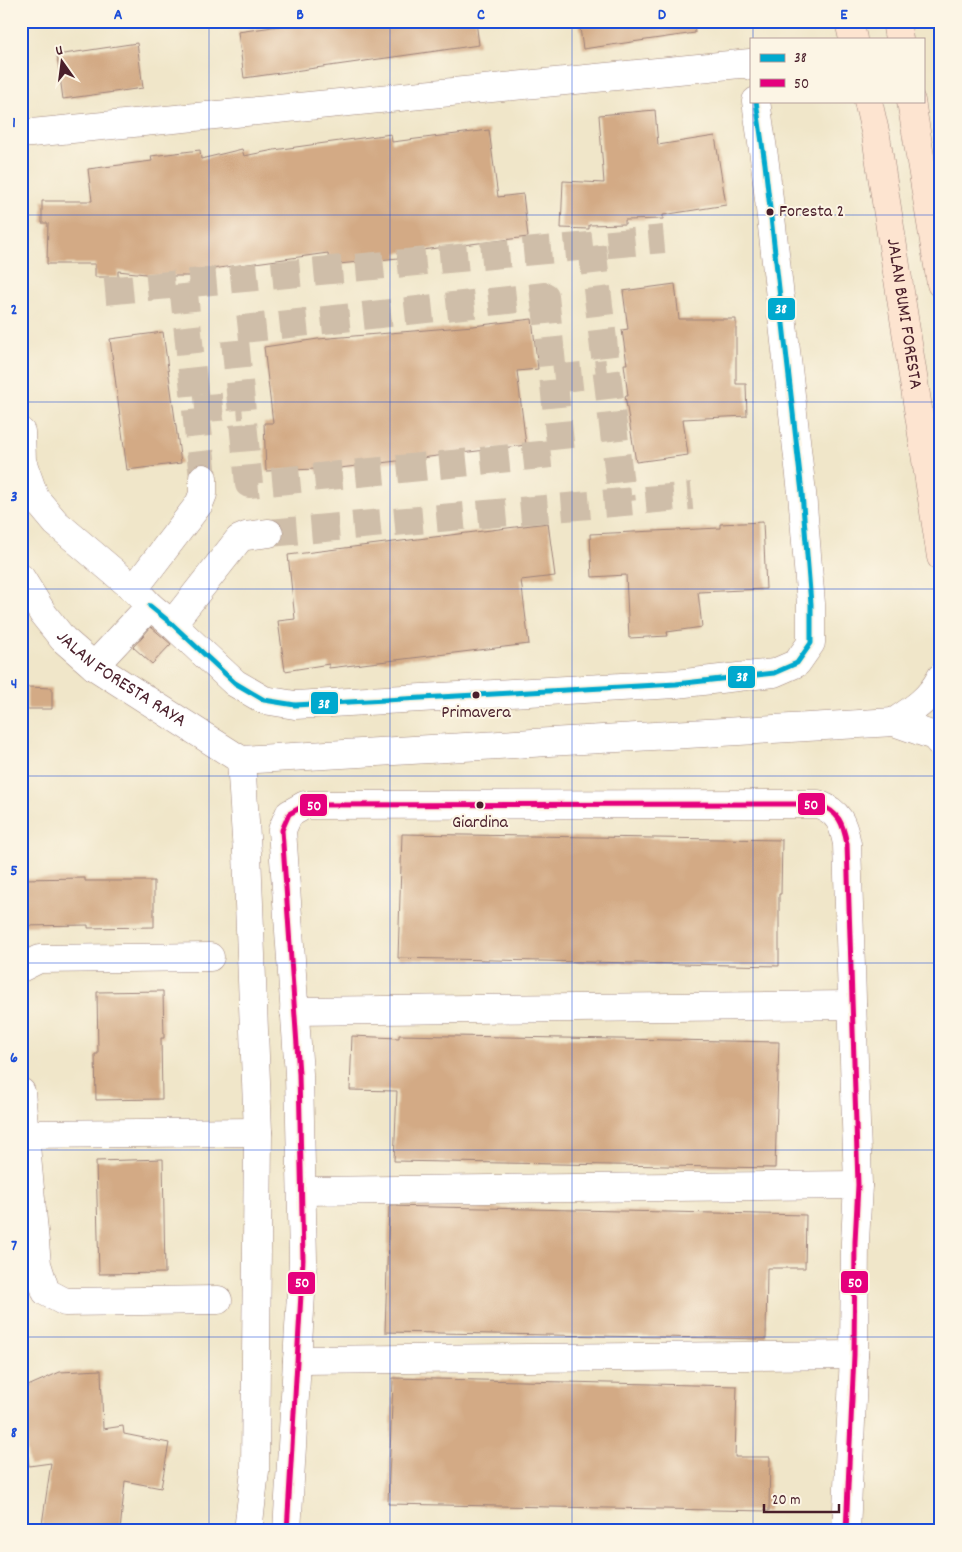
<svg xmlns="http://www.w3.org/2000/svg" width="962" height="1552" font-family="Dekko,sans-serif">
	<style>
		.building { fill: #d3aa85 }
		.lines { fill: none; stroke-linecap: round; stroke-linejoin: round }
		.minor-tunnel { stroke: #cfbea9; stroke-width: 28; stroke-dasharray: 28 14; stroke-linecap: butt }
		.minor-casing { stroke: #9d827a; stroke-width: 29 }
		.secondary-casing { stroke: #9d827a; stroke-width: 29 }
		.minor { stroke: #fff; stroke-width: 28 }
		.secondary { stroke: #fde4d0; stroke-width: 28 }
		.bus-1-casing { stroke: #fcf5e5; stroke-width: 9 }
		.bus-2-casing { stroke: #fcf5e5; stroke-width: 9 }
		.bus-1 { stroke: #00a9ce; stroke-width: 5 }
		.bus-2 { stroke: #e5007d; stroke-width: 5 }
		.grid { fill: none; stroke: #1d4ed8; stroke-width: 1; stroke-opacity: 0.55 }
		.bus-dot { fill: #4a1f2b; stroke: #fcf5e5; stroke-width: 2 }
		.labels { text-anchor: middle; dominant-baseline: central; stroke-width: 4; stroke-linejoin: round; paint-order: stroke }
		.bus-label { font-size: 18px; fill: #4a1f2b; stroke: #fcf5e5 }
		.street-label { font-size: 19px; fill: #4a1f2b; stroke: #fcf5e5 }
		.line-badge { stroke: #fcf5e5; stroke-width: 2 }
		.badge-label { font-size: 14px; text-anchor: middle; font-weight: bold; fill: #fff }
		.neatline { fill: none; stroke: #1d4ed8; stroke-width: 2 }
		.grid-label { font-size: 16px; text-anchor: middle; font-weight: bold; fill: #1d4ed8 }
	</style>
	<rect width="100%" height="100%" fill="#fcf5e5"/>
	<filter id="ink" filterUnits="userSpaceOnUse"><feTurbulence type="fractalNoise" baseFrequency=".02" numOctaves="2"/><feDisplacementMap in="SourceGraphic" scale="10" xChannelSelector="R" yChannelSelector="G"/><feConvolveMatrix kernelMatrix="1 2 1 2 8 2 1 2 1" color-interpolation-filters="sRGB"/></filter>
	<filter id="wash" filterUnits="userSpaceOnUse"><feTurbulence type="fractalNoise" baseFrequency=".0096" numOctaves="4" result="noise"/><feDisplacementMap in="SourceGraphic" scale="20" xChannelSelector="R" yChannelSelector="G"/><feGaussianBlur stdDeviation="1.12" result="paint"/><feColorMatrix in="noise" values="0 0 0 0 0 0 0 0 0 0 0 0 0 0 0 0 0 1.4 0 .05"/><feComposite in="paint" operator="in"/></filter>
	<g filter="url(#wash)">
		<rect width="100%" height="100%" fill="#f0e6c9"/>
		<g id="blocks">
			<!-- building -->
			<g class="building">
				<polygon points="314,21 476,21 479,45 244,78 238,32"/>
				<polygon points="579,21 694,21 695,33 583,49"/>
				<polygon points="137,43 143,88 63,99 57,55"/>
				<polygon points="655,110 658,145 715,136 726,205 663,215 663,219 625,220 625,224 589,225 589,229 561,228 563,181 604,183 599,115"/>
				<polygon points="489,130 498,197 523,194 528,237 397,253 398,258 329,265 328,253 197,271 197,276 164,276 118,271 118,277 95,277 95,264 47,264 48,223 42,223 42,201 92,201 88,169 152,161 151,156 200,150 201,159 242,149 244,156 274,150 391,134 392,142"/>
				<polygon points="675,284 679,319 736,319 736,384 746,384 747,416 683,419 688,455 636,462 625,396 628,396 624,364 627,364 622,330 628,329 623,291"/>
				<polygon points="532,319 538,369 517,371 526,445 316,471 316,469 266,471 264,423 273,423 264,347 318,339 473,326"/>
				<polygon points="163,332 181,463 127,470 110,339"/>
				<polygon points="763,522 766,589 698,592 702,627 667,632 668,636 629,638 626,575 592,577 590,534 720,528 720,524"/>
				<polygon points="548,523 555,576 521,580 529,644 329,668 329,664 285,671 278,621 295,619 288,555"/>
				<polygon points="151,627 171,644 152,664 133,647"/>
				<polygon points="27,687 52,688 52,709 27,709"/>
				<polygon points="402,834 782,840 781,894 779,894 779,966 398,958"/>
				<polygon points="85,878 85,881 154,881 154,927 88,928 88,925 21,926 21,879"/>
				<polygon points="163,991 164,1038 161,1038 162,1099 96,1100 95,1054 98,1054 97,992"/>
				<polygon points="399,1035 779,1042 775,1168 394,1161 397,1091 350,1090 352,1036 399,1038"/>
				<polygon points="163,1159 165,1273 99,1274 96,1161"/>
				<polygon points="389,1206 806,1215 805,1268 767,1268 766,1339 385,1332"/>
				<polygon points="101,1370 103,1429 123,1426 124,1434 169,1443 161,1488 125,1481 120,1531 41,1531 51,1463 29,1466 21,1407 21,1389 60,1372"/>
				<polygon points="393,1378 737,1386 735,1457 770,1457 769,1511 388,1504"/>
			</g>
		</g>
	</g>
	<g filter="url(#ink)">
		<use href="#blocks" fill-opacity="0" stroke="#9d827a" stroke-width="1"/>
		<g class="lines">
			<!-- minor-tunnel -->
			<g class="minor-tunnel">
				<polyline points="592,246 622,502"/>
				<polyline points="183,284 203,478"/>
				<polyline points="105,291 664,239"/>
				<polygon points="545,296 561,453 249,484 234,330"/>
				<polyline points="554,379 607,373"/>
				<polyline points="195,409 242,405"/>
				<polyline points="269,533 692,496"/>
			</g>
			<defs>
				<g id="minor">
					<polyline points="21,134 750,63 751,66"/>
					<polyline points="21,432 22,461 35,498 56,523 134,589 150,606 94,666"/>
					<path id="s1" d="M21 578 44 615 63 639 94 666 241 760"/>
					<polyline points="134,589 199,504 203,494 203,478"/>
					<polyline points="150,606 172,624 235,683 264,700 295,705 676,684 774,673 797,663 811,643 811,604 802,493 765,164 756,101"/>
					<polyline points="172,624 239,539 246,536 269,533"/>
					<path d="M894 722C914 709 930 699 941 677"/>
					<polyline points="241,760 247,853 258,1132 255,1471 248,1531"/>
					<polyline points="241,760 894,722 934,736 941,744"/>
					<polyline points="21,968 39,959 210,957"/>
					<polyline points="294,1011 852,1005"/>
					<polyline points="21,1092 37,1264 46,1292 65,1302 218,1300"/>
					<polyline points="25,1134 258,1132"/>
					<polyline points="302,1191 858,1185"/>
					<polyline points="297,1360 854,1355"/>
					<path d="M287 1531 303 1260 299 1074 282 830 289 814 305 805 818 804C839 812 843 823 847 844L858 1185 855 1242 854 1355 846 1531"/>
				</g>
				<g id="secondary">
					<polyline points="849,21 853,39"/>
					<polyline points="896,21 899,39"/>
					<path id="s2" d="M868 101 876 136 883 182 941 557"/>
					<polyline points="911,101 941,284"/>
				</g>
			</defs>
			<!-- minor casing -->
			<use href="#minor" class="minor-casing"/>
			<!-- secondary casing -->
			<use href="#secondary" class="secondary-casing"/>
			<!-- minor -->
			<use href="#minor" class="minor"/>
			<!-- secondary -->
			<use href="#secondary" class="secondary"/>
			<defs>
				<polyline id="bus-1" points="150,606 172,624 235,683 264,700 295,705 676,684 774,673 797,663 811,643 811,604 802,493 765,164 756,101"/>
				<path id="bus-2" d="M287 1531 303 1260 299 1074 282 830 289 814 305 805 818 804C839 812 843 823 847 844L858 1185 855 1242 854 1355 846 1531"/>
			</defs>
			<!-- bus-1 casing -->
			<use href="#bus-1" class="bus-1-casing"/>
			<!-- bus-2 casing -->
			<use href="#bus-2" class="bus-2-casing"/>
			<!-- bus-1 -->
			<use href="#bus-1" class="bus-1"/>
			<!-- bus-2 -->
			<use href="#bus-2" class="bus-2"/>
		</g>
	</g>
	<!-- grid -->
	<path class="grid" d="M209 21V1531M390 21V1531M572 21V1531M753 21V39M753 101V1531M21 215H941M21 402H941M21 589H941M21 776H941M21 963H941M21 1150H941M21 1337H941"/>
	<!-- markers -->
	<g class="bus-dot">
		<circle cx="770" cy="212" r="4.5"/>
		<circle cx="476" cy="695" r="4.5"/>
		<circle cx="480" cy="805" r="4.5"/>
	</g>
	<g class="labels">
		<!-- bus labels -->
		<g class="bus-label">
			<text x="779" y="212" text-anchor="start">Foresta 2</text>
			<text x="476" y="713">Primavera</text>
			<text x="480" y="823">Giardina</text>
		</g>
		<!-- street labels -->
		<g class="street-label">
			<text stroke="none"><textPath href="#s2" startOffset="216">JALAN BUMI FORESTA</textPath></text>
			<text stroke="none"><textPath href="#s1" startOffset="145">JALAN FORESTA RAYA</textPath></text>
		</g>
	</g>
	<g class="line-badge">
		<rect x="767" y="297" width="29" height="24" rx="5" fill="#00a9ce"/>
		<rect x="727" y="665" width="29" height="24" rx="5" fill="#00a9ce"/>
		<rect x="310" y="691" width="29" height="24" rx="5" fill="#00a9ce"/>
		<rect x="797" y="792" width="29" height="24" rx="5" fill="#e5007d"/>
		<rect x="299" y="793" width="29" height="24" rx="5" fill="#e5007d"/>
		<rect x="840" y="1270" width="29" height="24" rx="5" fill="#e5007d"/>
		<rect x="287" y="1271" width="29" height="24" rx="5" fill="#e5007d"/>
	</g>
	<g class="badge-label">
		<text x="781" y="313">38</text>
		<text x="742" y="681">38</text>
		<text x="324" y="708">38</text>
		<text x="811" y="809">50</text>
		<text x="314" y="810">50</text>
		<text x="855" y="1287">50</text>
		<text x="302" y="1287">50</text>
	</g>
	<!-- margin -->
	<rect width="962" height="1552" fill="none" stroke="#fcf5e5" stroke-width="55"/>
	<!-- legend -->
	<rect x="750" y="38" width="175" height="65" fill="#fcf5e5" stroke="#b59f9b"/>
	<rect x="760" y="54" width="25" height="8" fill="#00a9ce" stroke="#b59f9b"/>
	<text x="794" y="62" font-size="15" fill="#4a1f2b">38</text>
	<rect x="760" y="79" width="25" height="8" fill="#e5007d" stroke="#b59f9b"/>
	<text x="794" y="88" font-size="15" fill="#4a1f2b">50</text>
	<!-- north arrow -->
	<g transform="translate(62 62) rotate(346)" stroke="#fcf5e5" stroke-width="4" paint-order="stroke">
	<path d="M0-4L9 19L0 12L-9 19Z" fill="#4a1f2b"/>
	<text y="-8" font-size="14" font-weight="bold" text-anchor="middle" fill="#4a1f2b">U</text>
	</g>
	<!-- scale -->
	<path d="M764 1504v8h75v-8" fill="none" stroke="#4a1f2b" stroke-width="2.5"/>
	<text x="772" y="1504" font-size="15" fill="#4a1f2b" stroke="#fcf5e5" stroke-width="4" paint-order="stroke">20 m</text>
	<rect x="28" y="28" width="906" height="1496" class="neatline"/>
	<g class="grid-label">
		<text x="118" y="19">A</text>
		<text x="300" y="19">B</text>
		<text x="481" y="19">C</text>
		<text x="662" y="19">D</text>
		<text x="844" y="19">E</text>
		<text x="14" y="127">1</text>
		<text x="14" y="314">2</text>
		<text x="14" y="501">3</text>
		<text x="14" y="688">4</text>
		<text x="14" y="875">5</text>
		<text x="14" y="1062">6</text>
		<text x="14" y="1250">7</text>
		<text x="14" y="1437">8</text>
	</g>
</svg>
